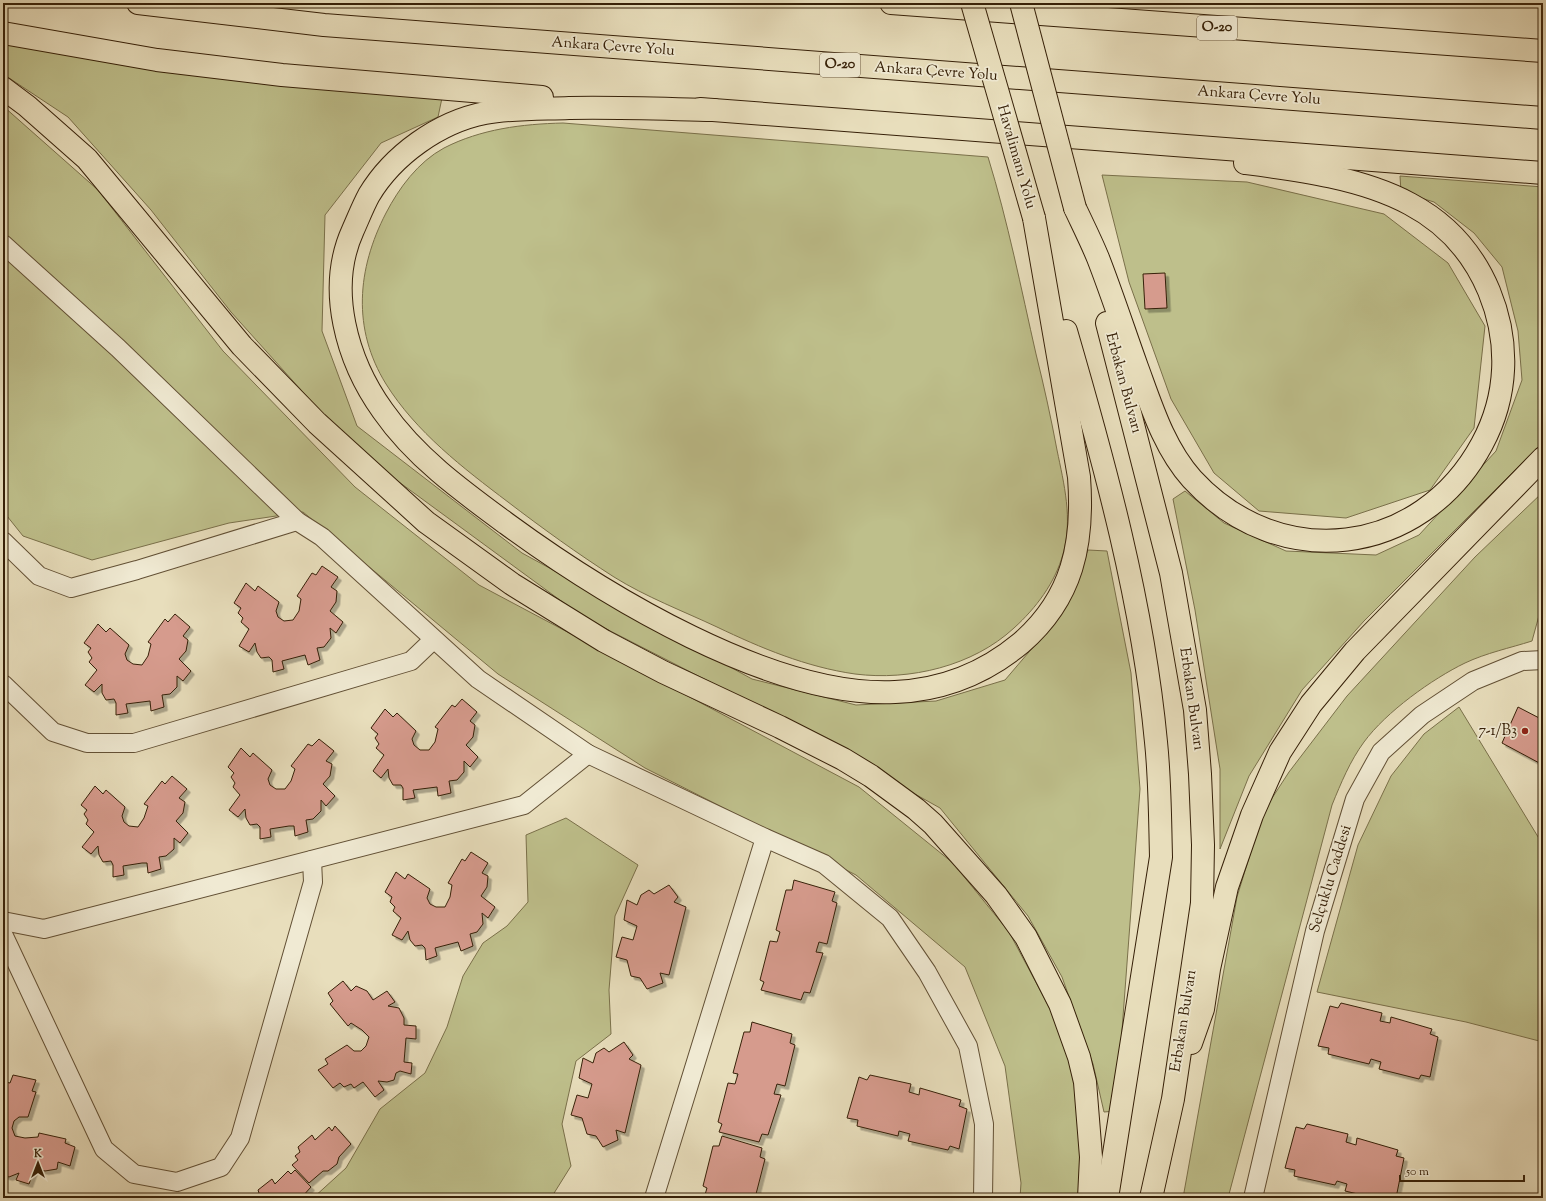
<svg xmlns="http://www.w3.org/2000/svg" width="1546" height="1201" font-family="'Sorts Mill Goudy',serif">
	<style>
		.green { fill: #bebf8b; stroke: #7a704a }
		.building { fill: #d69b8d; stroke: #362008; filter: url(#shadow) }
		.lines { fill: none; stroke-linecap: round; stroke-linejoin: round }
		.minor-casing { stroke: #625035; stroke-width: 20 }
		.highway-casing { stroke: #362008; stroke-width: 24 }
		.minor { stroke: #f0ead3; stroke-width: 18 }
		.highway { stroke: #e8debc; stroke-width: 22 }
		.highway-bridge-casing { stroke: #362008; stroke-width: 24; stroke-linecap: butt }
		.highway-bridge { stroke: #e8debc; stroke-width: 22 }
		.poi-dot { fill: #8f2418; stroke: #f0ead3; stroke-width: 1.5 }
		.labels { text-anchor: middle; dominant-baseline: central; stroke-width: 3.5; stroke-linejoin: round; paint-order: stroke }
		.shield { fill: #f0ead3; stroke: #6e5d45; stroke-width: 1 }
		.shield-label { font-size: 14px; font-weight: bold; fill: #362008 }
		.street-label { font-size: 15px; fill: #362008; stroke: #f0ead3 }
		.poi-label { font-size: 15px; fill: #362008; stroke: #f0ead3; text-anchor: end }
	</style>
	<defs>
		<filter id="shadow"><feDropShadow dx="3.5" dy="3.5" stdDeviation="0" flood-color="#0004"/></filter>
	</defs>
	<rect width="100%" height="100%" fill="#e8debc"/>
	<filter id="stains"><feTurbulence type="fractalNoise" baseFrequency=".005" numOctaves="4"/><feColorMatrix values="0 0 0 0 .2 0 0 0 0 .09 0 0 0 0 .02 0 0 0 .5 -.17"/></filter>
	<radialGradient id="worn" r=".72"><stop offset=".6" stop-color="#630" stop-opacity="0"/><stop offset="1" stop-color="#630" stop-opacity=".3"/></radialGradient>
	<!-- green -->
	<g class="green">
		<polygon points="3,41 442,98 438,117 381,143 325,215 322,331 357,426 522,553 752,679 856,705 936,701 1005,680 1058,618 1088,550 1107,551 1131,673 1140,789 1116,1111 1104,1112 1093,1064 1062,977 1028,916 940,808 755,705 583,617 354,449 231,312 151,210 68,117 3,74"/>
		<polygon points="3,106 98,190 223,351 355,487 479,585 859,787 953,863 1009,932 1071,1048 1080,1120 1080,1198 1020,1198 1021,1183 1005,1066 965,967 856,875 645,768 498,674 303,512 229,523 92,560 23,536 3,511"/>
		<path d="M563 123 988 157C1008 222 1021 288 1036 354 1044 386 1051 418 1057 450 1064 484 1073 519 1063 554 1055 583 1036 608 1014 628 973 666 910 681 855 674 806 667 761 648 717 627 683 611 646 597 614 577 578 554 542 528 508 502 463 468 416 432 386 384 352 329 357 269 386 213 399 188 418 162 444 148 481 129 522 124 563 123Z"/>
		<polygon points="1102,175 1247,182 1384,214 1448,263 1485,326 1474,428 1430,490 1346,518 1259,511 1214,473 1171,399 1129,282"/>
		<polygon points="1400,176 1543,187 1543,442 1364,621 1302,690 1249,776 1220,849 1220,769 1195,610 1173,499 1185,491 1224,523 1286,551 1376,555 1419,535 1496,451 1522,380 1518,331 1502,267 1474,233 1434,202 1401,192"/>
		<path d="M1543 492V601L1532 641C1510 648 1486 653 1465 663 1432 679 1386 712 1364 742 1350 761 1341 783 1332 805L1228 1198H1183L1237 897 1263 812 1289 772 1347 696 1475 557Z"/>
		<polygon points="1459,707 1543,845 1543,1042 1466,1022 1317,992 1358,845 1391,776 1424,734"/>
		<polygon points="566,818 638,865 615,916 609,990 611,1034 576,1061 562,1124 571,1166 551,1198 313,1198 346,1168 380,1109 425,1073 447,1027 463,976 483,943 507,926 528,902 526,835"/>
	</g>
	<!-- building -->
	<g class="building">
		<polygon points="1165,273 1167,308 1145,309 1143,274"/>
		<polygon points="322,566 338,577 331,587 337,591 336,602 330,611 343,622 336,633 330,628 331,638 324,647 317,648 320,660 308,665 305,655 301,656 282,661 284,669 273,672 272,660 269,657 261,658 257,652 255,643 249,652 239,646 249,629 241,622 243,618 238,613 241,608 234,603 246,583 255,591 258,586 279,602 276,611 278,617 284,621 293,620 299,611 301,599 297,596 312,573 316,575"/>
		<polygon points="175,614 190,627 183,636 188,640 186,651 179,659 191,671 183,681 177,676 177,687 170,694 162,695 164,707 151,711 150,701 126,704 128,713 116,715 116,703 114,699 106,700 102,693 102,684 94,692 85,685 97,670 89,662 92,658 88,652 91,648 84,643 98,624 106,632 110,628 129,645 125,654 127,660 133,664 142,665 148,656 151,644 148,642 165,619 168,622"/>
		<polygon points="462,699 477,712 470,721 475,725 473,737 466,745 478,757 470,767 464,761 464,772 457,780 449,781 451,793 438,796 437,787 413,790 415,798 403,800 403,788 401,785 393,785 389,778 388,769 381,778 373,771 384,755 376,748 379,744 375,738 378,734 371,728 385,709 393,717 397,713 416,731 412,739 414,745 420,750 429,750 435,742 438,729 435,727 452,705 455,707"/>
		<polygon points="1518,707 1543,720 1543,765 1502,743"/>
		<polygon points="319,739 334,751 326,761 332,764 330,776 323,784 335,796 326,806 321,800 321,811 313,819 306,820 308,832 295,836 294,826 289,826 270,829 271,837 260,839 260,827 257,824 250,825 246,818 245,809 238,817 229,810 240,795 233,787 235,783 231,777 234,773 228,767 241,748 250,757 253,753 272,770 268,779 270,785 276,789 285,789 291,781 295,769 291,766 308,744 312,746"/>
		<polygon points="172,776 187,789 179,798 185,802 183,813 176,821 188,833 180,843 174,838 174,849 166,856 159,857 161,869 148,873 147,863 142,863 123,866 124,875 113,877 113,865 111,861 103,862 99,855 98,846 91,854 82,847 94,832 86,824 88,820 84,814 87,810 81,805 95,786 103,794 106,790 125,807 122,816 124,822 129,826 138,827 144,818 148,806 144,804 162,781 165,784"/>
		<polygon points="471,852 488,863 482,873 488,876 487,887 481,896 495,907 488,918 482,913 483,924 477,932 470,934 473,946 461,951 458,942 435,948 437,956 426,960 425,948 422,945 415,946 410,940 408,931 402,940 392,935 401,918 393,911 395,907 390,902 392,897 385,892 396,872 405,879 408,874 430,889 427,898 430,904 436,907 445,907 450,897 452,885 448,883 462,859 465,861"/>
		<polygon points="794,880 835,892 832,901 837,903 827,944 819,942 816,952 823,953 810,993 804,992 801,1000 761,990 764,982 760,980 770,941 777,942 780,932 776,930 786,890 792,890"/>
		<polygon points="669,885 678,897 674,902 686,907 669,975 660,973 663,983 647,989 640,978 631,976 627,960 616,957 622,937 633,940 637,926 624,920 627,900 637,905 641,895 649,890 654,894"/>
		<polygon points="343,981 351,991 356,986 367,991 373,1000 387,991 395,1002 388,1006 399,1008 404,1018 404,1025 416,1026 416,1039 406,1038 404,1062 412,1063 411,1074 400,1071 396,1073 394,1080 387,1082 378,1081 384,1090 375,1097 363,1082 354,1088 351,1084 344,1087 340,1083 333,1088 318,1070 328,1064 325,1059 347,1045 354,1051 361,1051 366,1046 369,1037 362,1030 351,1023 348,1026 330,1004 333,1001 328,993"/>
		<polygon points="1341,1003 1382,1013 1380,1021 1390,1023 1391,1017 1432,1029 1430,1034 1438,1037 1430,1077 1421,1075 1419,1079 1379,1069 1381,1062 1371,1059 1369,1064 1328,1054 1329,1048 1318,1046 1330,1006 1338,1008"/>
		<polygon points="752,1022 792,1034 790,1043 795,1045 785,1086 777,1084 774,1094 781,1095 768,1135 762,1134 759,1142 719,1132 722,1124 718,1122 728,1083 735,1084 738,1074 733,1073 744,1032 750,1032"/>
		<polygon points="624,1042 633,1055 629,1059 641,1065 625,1133 616,1130 618,1140 603,1147 596,1136 587,1134 582,1118 571,1115 577,1095 588,1098 592,1084 579,1078 583,1058 593,1063 596,1053 604,1048 609,1052"/>
		<polygon points="13,1075 36,1080 32,1091 36,1092 28,1117 19,1117 14,1121 12,1128 15,1136 25,1138 38,1137 39,1133 66,1139 65,1143 75,1147 70,1166 58,1162 57,1169 45,1171 35,1168 29,1184 16,1180 19,1173 9,1177 3,1175 3,1085 5,1082 10,1083"/>
		<polygon points="870,1075 911,1084 909,1092 919,1095 920,1088 961,1100 959,1106 967,1109 959,1149 950,1146 948,1150 908,1141 910,1134 899,1131 898,1136 857,1126 858,1120 847,1118 859,1077 867,1080"/>
		<polygon points="1307,1124 1348,1134 1346,1142 1356,1145 1357,1138 1398,1150 1396,1156 1404,1158 1396,1198 1387,1196 1386,1198 1375,1198 1345,1191 1347,1184 1337,1181 1335,1185 1294,1176 1295,1170 1285,1168 1296,1127 1304,1129"/>
		<polygon points="335,1126 351,1144 339,1157 337,1164 328,1171 323,1171 309,1183 292,1165 298,1160 295,1156 300,1152 298,1147 312,1135 315,1140 329,1127 332,1131"/>
		<polygon points="722,1136 762,1148 760,1157 765,1159 755,1198 704,1198 707,1188 703,1186 713,1146 719,1146"/>
		<polygon points="295,1170 311,1187 301,1198 257,1198 260,1196 258,1190 272,1179 275,1184 288,1171 291,1174"/>
	</g>
	<g class="lines">
		<defs>
			<g id="minor">
				<polyline points="3,244 118,348 297,521 322,537 478,679 588,754 765,838 824,864 890,918 927,972 968,1046 984,1124 983,1198"/>
				<polyline points="3,541 39,576 71,588 137,570 297,521"/>
				<polyline points="3,684 53,732 87,743 134,743 411,661 433,640"/>
				<polyline points="3,921 44,929 524,805 588,754"/>
				<polyline points="3,934 104,1149 134,1174 177,1182 221,1167 240,1138 313,882 312,860"/>
				<polyline points="654,1198 765,838"/>
				<polyline points="1253,1198 1315,931 1355,799 1381,752 1422,715 1473,681 1522,661 1543,660"/>
			</g>
			<g id="highway">
				<polyline points="138,3 324,25 1543,118"/>
				<polyline points="891,3 1543,51"/>
				<polyline points="3,33 157,60 282,75 542,97"/>
				<polyline points="3,88 27,106 87,159 242,346 317,423 426,522 512,584 604,641 663,672 780,727 843,759 871,776 916,809 933,824 996,895 1026,937 1060,1004 1079,1057 1085,1082 1091,1157 1089,1198"/>
				<polyline points="700,109 1543,173"/>
				<path d="M714 110C666 109 617 107 569 108 541 109 512 108 485 113 439 122 393 155 369 195 363 206 358 219 353 230 326 289 347 361 383 411 415 457 462 491 507 524 604 595 772 698 895 692 942 690 985 673 1021 643 1073 598 1084 543 1079 477L1034 218"/>
				<path d="M1075 208C1083 225 1091 241 1098 258 1112 294 1124 331 1137 367 1151 405 1164 448 1192 479 1279 574 1421 557 1482 444 1508 396 1510 342 1489 291 1473 253 1446 223 1410 204 1362 178 1299 170 1245 163"/>
				<polyline points="1107,323 1171,573 1195,710 1200,774 1203,845 1202,903 1173,1099 1151,1198"/>
				<path d="M1066 331C1105 465 1143 603 1156 742 1160 780 1160 819 1161 857L1107 1198"/>
				<polyline points="1191,1043 1203,1009 1209,969 1227,887 1252,815 1280,752 1311,704 1355,651 1543,458"/>
			</g>
		</defs>
		<!-- minor casing -->
		<use href="#minor" class="minor-casing"/>
		<!-- highway casing -->
		<use href="#highway" class="highway-casing"/>
		<!-- minor -->
		<use href="#minor" class="minor"/>
		<!-- highway -->
		<use href="#highway" class="highway"/>
		<defs>
			<g id="highway-bridge">
				<polyline points="972,3 1034,218"/>
				<polyline points="1021,3 1075,208"/>
			</g>
		</defs>
		<!-- highway-bridge casing -->
		<use href="#highway-bridge" class="highway-bridge-casing"/>
		<!-- highway-bridge -->
		<use href="#highway-bridge" class="highway-bridge"/>
	</g>
	<!-- markers -->
	<circle class="poi-dot" cx="1525" cy="731" r="4"/>
	<g class="labels">
		<!-- shield labels -->
		<g class="shield">
			<rect x="1197" y="16" width="40" height="24" rx="3"/>
			<rect x="820" y="53" width="40" height="24" rx="3"/>
		</g>
		<g class="shield-label">
			<text x="1217" y="28">O-20</text>
			<text x="840" y="65">O-20</text>
		</g>
		<!-- street labels -->
		<g class="street-label">
			<text transform="translate(613 47) rotate(4)">Ankara Çevre Yolu</text>
			<text transform="translate(936 72) rotate(4)">Ankara Çevre Yolu</text>
			<text transform="translate(1259 96) rotate(4)">Ankara Çevre Yolu</text>
			<text transform="translate(1016 157) rotate(74)">Havalimanı Yolu</text>
			<text transform="translate(1123 383) rotate(75)">Erbakan Bulvarı</text>
			<text transform="translate(1191 699) rotate(82)">Erbakan Bulvarı</text>
			<text transform="translate(1331 879) rotate(-73)">Selçuklu Caddesi</text>
			<text transform="translate(1184 1021) rotate(-81)">Erbakan Bulvarı</text>
		</g>
		<!-- poi labels -->
		<g class="poi-label">
			<text x="1517" y="731">7-1/B3</text>
		</g>
	</g>
	<!-- margin -->
	<rect width="1546" height="1201" fill="none" stroke="#e8debc" stroke-width="16"/>
	<rect x="4" y="4" width="1538" height="1193" fill="none" stroke="#362008" stroke-width="2"/>
	<rect x="8" y="8" width="1530" height="1185" fill="none" stroke="#362008"/>
	<!-- north arrow -->
	<g transform="translate(38 1163)" stroke="#f0ead3" stroke-width="3" paint-order="stroke">
	<path d="M0-3L7 15L0 10L-7 15Z" fill="#362008"/>
	<text y="-6" font-size="11" font-weight="bold" text-anchor="middle" fill="#362008">K</text>
	</g>
	<!-- scale -->
	<path d="M1400 1175v6h124v-6" fill="none" stroke="#362008" stroke-width="2"/>
	<text x="1406" y="1175" font-size="12" fill="#362008" stroke="#f0ead3" stroke-width="3" paint-order="stroke">50 m</text>
	<rect width="100%" height="100%" filter="url(#stains)"/>
	<rect width="100%" height="100%" fill="url(#worn)"/>
</svg>
